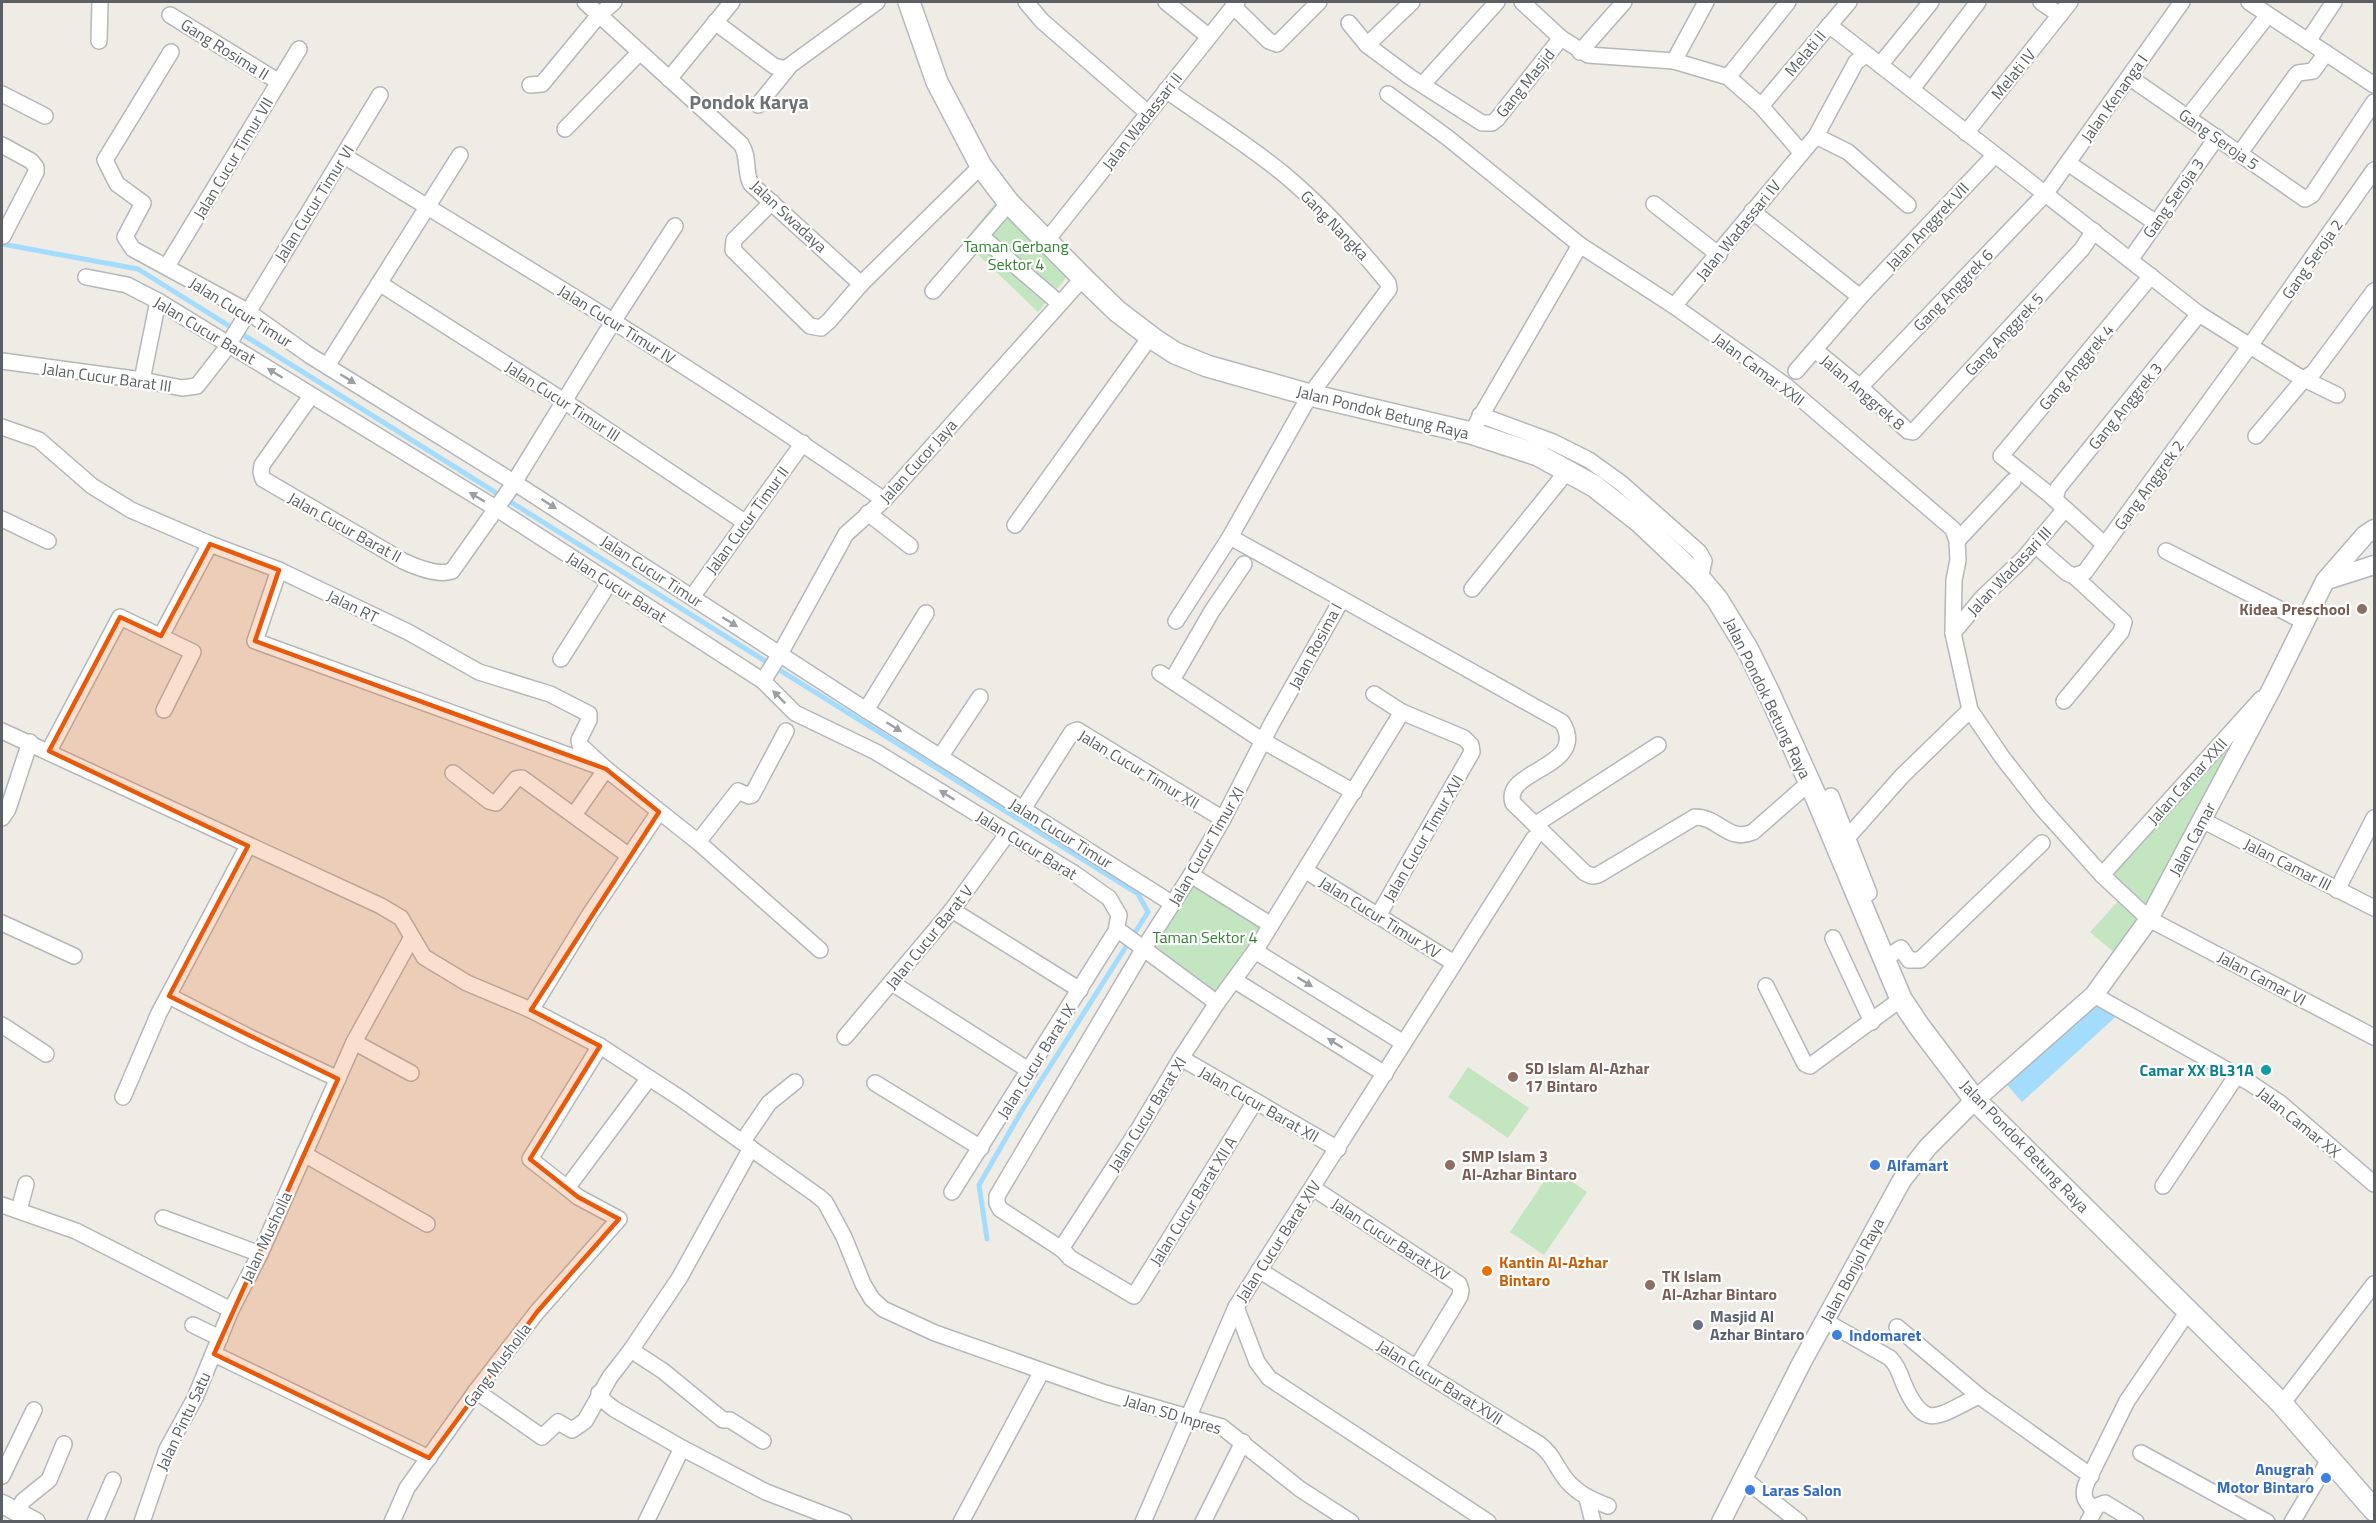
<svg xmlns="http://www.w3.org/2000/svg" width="2376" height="1523" font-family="'Titillium Web',sans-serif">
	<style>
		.green { fill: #c3e6c1 }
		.water { fill: #a4dcfe }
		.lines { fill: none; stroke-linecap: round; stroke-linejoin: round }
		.stream { stroke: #a4dcfe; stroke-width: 5 }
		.minor-casing { stroke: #b4b7bb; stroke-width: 18 }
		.tertiary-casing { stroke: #b4b7bb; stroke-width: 21 }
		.secondary-casing { stroke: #b5b9be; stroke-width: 24 }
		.minor { stroke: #fff; stroke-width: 15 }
		.tertiary { stroke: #fff; stroke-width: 18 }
		.secondary { stroke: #fff; stroke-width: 21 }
		.oneway { fill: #9da0a2 }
		.marked { fill: #e8590c; fill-opacity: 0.2; stroke: #e8590c; stroke-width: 4.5; stroke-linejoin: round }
		.education-dot { fill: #8d6e63; stroke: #fff; stroke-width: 2 }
		.culture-dot { fill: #0f9aa8; stroke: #fff; stroke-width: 2 }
		.shop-dot { fill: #3f7fe0; stroke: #fff; stroke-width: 2 }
		.food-dot { fill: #e8710a; stroke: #fff; stroke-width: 2 }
		.worship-dot { fill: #6b7280; stroke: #fff; stroke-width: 2 }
		.labels { text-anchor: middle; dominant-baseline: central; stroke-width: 4.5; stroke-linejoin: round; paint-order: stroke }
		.street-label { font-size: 16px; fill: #5c6064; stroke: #fff }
		.park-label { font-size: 16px; fill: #358335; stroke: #fff }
		.education-label { font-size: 16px; font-weight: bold; fill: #785e54; stroke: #fff; text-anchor: start }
		.culture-label { font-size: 16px; font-weight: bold; fill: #0d838f; stroke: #fff; text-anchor: end }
		.shop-label { font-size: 16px; font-weight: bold; fill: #366cbe; stroke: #fff; text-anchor: start }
		.food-label { font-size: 16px; font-weight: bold; fill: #c56008; stroke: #fff; text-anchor: start }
		.worship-label { font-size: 16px; font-weight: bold; fill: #5b616d; stroke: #fff; text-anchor: start }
		.quarter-label { font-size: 20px; font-weight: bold; fill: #6d7276; stroke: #fff }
	</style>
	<rect width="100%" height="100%" fill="#eeece4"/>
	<!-- green -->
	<g class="green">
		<polygon points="997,201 1070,273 1038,312 964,241"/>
		<polygon points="2269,691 2150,917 2107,875"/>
		<polygon points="1190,876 1271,927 1225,1001 1143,948"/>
		<polygon points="2122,897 2149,919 2121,958 2090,932"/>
		<polygon points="1468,1067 1529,1108 1508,1138 1448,1097"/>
		<polygon points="1553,1168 1587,1192 1544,1255 1510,1232"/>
	</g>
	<!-- water -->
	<polygon class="water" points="2094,998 2121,1012 2022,1102 2003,1080"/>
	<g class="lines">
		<!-- stream -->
		<polyline class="stream" points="2,244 138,269 1138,894 1148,912 1021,1112 979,1185 987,1239"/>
		<defs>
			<g id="minor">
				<path d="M585 2 741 144C750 158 744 172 751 184L861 284 981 166"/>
				<polyline points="1026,2 1042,21 1148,113"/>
				<polyline points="1166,2 1208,36"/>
				<polyline points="1522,2 1561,38 1588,55 1674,61 1728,77 1761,106 1801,152"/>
				<polyline points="2041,2 2060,15"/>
				<polyline points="2249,2 2374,85"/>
				<polyline points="1233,6 1269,41 1277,44 1319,2"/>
				<polyline points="170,15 279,82"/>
				<polyline points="715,22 774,66 785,69 877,2"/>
				<polyline points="1349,23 1367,45 1410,77 1482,123 1492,123 1497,119 1561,38"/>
				<polyline points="1829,25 2199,314 2298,376 2337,395"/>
				<polyline points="99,41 100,2"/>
				<polyline points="2308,41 2334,2"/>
				<polyline points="1367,45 1412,2"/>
				<polyline points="171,52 105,160 117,184 143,203 125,237 133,249 247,311 309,355 515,483 866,710 1173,904"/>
				<polyline points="1580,52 1624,2"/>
				<polyline points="1674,61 1706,2"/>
				<polyline points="1880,65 1931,2"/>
				<polyline points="1728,77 1788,2"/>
				<polyline points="2129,77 2305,199 2312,195 2374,102"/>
				<polyline points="669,79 732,2"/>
				<polyline points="1423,84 1497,2"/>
				<polyline points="530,85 542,84 599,15 614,2"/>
				<polyline points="1912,89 1978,2"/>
				<path d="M1166 90C1206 119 1249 145 1286 176 1324 208 1357 245 1388 283L1389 289 1310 395 1230 537 1176 621"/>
				<polyline points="2,94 45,116"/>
				<polyline points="1388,94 1448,138 1580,245"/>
				<polyline points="758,105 788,68"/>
				<polyline points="1761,106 1849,2"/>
				<polyline points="2188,117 2268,15"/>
				<polyline points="565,129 640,52"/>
				<polyline points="1966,133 2070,2"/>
				<polyline points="1816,136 1848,152 1908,205"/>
				<polyline points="2,145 31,161 36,167 36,172 3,236"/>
				<polyline points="2240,153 2296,75 2298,73 2313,71 2326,53"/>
				<path d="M344 156C526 267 709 377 884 500"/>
				<polyline points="2068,163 2156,223"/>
				<polyline points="772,202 734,240 733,250 810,326 821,328 829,321 861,284"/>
				<polyline points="1654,204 1719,255"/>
				<polyline points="1752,211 1860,297"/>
				<polyline points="981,236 1059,303"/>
				<polyline points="1047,240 1237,2"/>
				<polyline points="2130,260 2217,137"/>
				<polyline points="167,266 299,49"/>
				<polyline points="86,277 127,285 158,301 497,509 763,681 795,713 876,752 1075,874 1109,898 1119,915 1116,931 952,1192"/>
				<polyline points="379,283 564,401 746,523"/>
				<polyline points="933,291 1009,203"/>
				<polyline points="1674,306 1816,136 1856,62 1866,55"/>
				<polyline points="1815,350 1860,387 1908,431 1913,432 2082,249 2094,231"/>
				<polyline points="2,361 142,380 182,388 197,386 225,350 380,95"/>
				<polyline points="327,366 460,155"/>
				<polyline points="1796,371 1860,297 1995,155"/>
				<polyline points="142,380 158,301"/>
				<polyline points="1860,387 2046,193 2182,2"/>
				<path d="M311 396 262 465 261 472 263 479 403 561C416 567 438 576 452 571L510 489 614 320 675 226"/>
				<polyline points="1480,415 1553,442 1589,460 1621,483 1699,552 1704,561 1700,579"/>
				<polyline points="2,427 39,440 92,486 131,510 210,544 279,570 408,632 479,672 550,694 589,714 589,720 579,740 580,745 606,769 698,842 820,950"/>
				<polyline points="1471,433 1580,245 1674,306 1785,385 1953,529 1957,541 1958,560 1954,580 1953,633 1970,710 2002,757 2041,807 2102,875 2149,919 2374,1037"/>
				<polyline points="2256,436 2305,378 2313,373 2374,291"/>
				<polyline points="2055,499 2058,488 2199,314"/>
				<polyline points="868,513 910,546"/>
				<polyline points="2,519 48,541"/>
				<polyline points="1015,525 1150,337"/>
				<polyline points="1230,537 1342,599 1272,723 1223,819 1191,875 1144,948 997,1196 997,1203 1000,1209 1063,1250 1070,1258 1134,1296 1254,1103"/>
				<polyline points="1957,541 2013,481"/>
				<polyline points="2035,545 2067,573 2074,576 2124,622 2121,632 2064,701"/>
				<polyline points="2105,545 2050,495 2001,456 2151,276"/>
				<polyline points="2166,551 2305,622"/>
				<polyline points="279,570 255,641 606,769 574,815"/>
				<polyline points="2074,576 2085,572 2249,347 2374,170"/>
				<polyline points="1472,589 1568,470"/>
				<polyline points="692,597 803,443"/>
				<path d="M1342 599 1562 722C1590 768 1502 769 1513 803L1585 873 1592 876 1598 875 1695 817C1719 817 1728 843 1753 832L1810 782"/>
				<polyline points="1953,633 1982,598 2024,558 2065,509"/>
				<polyline points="161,636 210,544"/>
				<polyline points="561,659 609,583"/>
				<polyline points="1160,673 1263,741 1354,792"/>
				<polyline points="1172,680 1212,611 1244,564"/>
				<polyline points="763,681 780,654 846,534 884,500 1083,278"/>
				<polyline points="1374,694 1402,712 1464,738 1471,745 1472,752 1378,916"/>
				<polyline points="866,710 926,613"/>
				<polyline points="2,731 381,906 401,918 424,957 467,983 531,1010 600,1046 680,1098 818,1196 825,1202 844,1237 863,1284 872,1299 883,1309 935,1333 1105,1393 1222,1427 1300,1489 1351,1522"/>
				<polyline points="49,751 120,617 193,652 164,710"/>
				<polyline points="940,757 980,697"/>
				<polyline points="453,773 489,801 496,803 516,779 522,778 628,855"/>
				<polyline points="1831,796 1869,893"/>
				<polyline points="1023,809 1072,732 1077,730 1223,819"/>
				<polyline points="2,818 8,809 30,742"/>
				<polyline points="2202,820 2374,908"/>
				<polyline points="1536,824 1658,745"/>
				<polyline points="1847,838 1902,776 1970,710"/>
				<polyline points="698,842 738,791 749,796 752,795 786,731"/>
				<polyline points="1306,871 1454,963"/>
				<polyline points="1191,875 1271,925"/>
				<polyline points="2102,875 2261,699"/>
				<polyline points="2337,890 2374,818"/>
				<polyline points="952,910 1080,990"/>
				<polyline points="2,923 74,956"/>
				<polyline points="1117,929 1217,1003"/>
				<polyline points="1833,938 1872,1022"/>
				<polyline points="1255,951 1402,1042"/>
				<polyline points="1885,959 1901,948 1909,960 1920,960 2042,843"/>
				<polyline points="1234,980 1385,1074"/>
				<polyline points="892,983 1030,1071"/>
				<polyline points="1766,986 1805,1064 1810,1066 1901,999"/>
				<polyline points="2094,995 2250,1083 2280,1103 2374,1184"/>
				<polyline points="169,996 251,1038 338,1079"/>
				<polyline points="531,1010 590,914 659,812"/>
				<polyline points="2,1025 46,1054"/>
				<polyline points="845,1037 952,910 1008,833"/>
				<polyline points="354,1042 411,1073"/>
				<polyline points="1181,1058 1338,1149"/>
				<polyline points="875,1083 981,1148"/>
				<polyline points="123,1097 159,1013 248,846"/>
				<polyline points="743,1141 769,1103 795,1082"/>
				<polyline points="304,1154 427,1224"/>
				<polyline points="2163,1186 2237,1075"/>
				<polyline points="567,1188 530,1159 600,1046"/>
				<polyline points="1313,1188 1459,1284 1461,1290 1460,1296 1417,1367"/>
				<polyline points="2,1205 76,1231 231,1310"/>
				<polyline points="19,1210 26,1184"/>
				<polyline points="163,1218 260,1254"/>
				<polyline points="1061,1249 1138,1130 1181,1058 1217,1003 1255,951 1402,712"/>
				<path d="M1259 1270 1539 1444C1551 1453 1554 1462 1562 1474 1573 1491 1589 1499 1608 1506"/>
				<polyline points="1236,1307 1257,1362 1269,1378 1488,1522"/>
				<path d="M1825 1321 1890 1358C1897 1365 1900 1373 1903 1382 1925 1434 1938 1415 1979 1396"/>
				<polyline points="193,1325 220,1338"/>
				<polyline points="1897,1327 1979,1396 2091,1476"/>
				<polyline points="631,1350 663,1371 723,1420 730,1420 763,1441"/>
				<polyline points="214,1354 429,1458"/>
				<polyline points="476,1391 542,1437 558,1422 572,1430 585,1421 610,1377 631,1350 680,1277 751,1148"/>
				<polyline points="599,1393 604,1401 614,1409 682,1448 766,1492 844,1522"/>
				<polyline points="2282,1404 2374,1284"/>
				<polyline points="2141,1453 2267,1522"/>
				<polyline points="2,1476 34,1410"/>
				<polyline points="1743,1478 1799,1522"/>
				<polyline points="1587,1498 1593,1522"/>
				<path d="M2094 1511C2085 1501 2081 1495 2087 1482L2127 1401 2189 1310"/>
				<polyline points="17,1512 23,1501 49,1480 64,1444"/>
				<polyline points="95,1522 113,1480"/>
				<polyline points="142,1522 167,1449 195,1398 231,1310 260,1254 354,1042 412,937"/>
				<polyline points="392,1522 407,1488 476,1391 537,1312 619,1219 578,1197 567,1188 649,1078"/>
				<polyline points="646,1522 682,1448"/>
				<polyline points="961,1522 1042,1371"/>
				<polyline points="1143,1522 1236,1307 1534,838"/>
				<polyline points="1203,1522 1243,1442"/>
				<polyline points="2088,1522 2097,1506 2105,1503 2136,1522"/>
				<polyline points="2292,1522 2329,1460"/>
			</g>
			<g id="tertiary">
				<polyline points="2327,580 2374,565"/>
				<polyline points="2,1504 36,1522"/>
				<polyline points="1721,1522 1802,1362 1902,1180 1928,1147 1975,1100 2094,995 2149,919 2272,688 2325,581 2365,535 2374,529"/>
			</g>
			<polyline id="secondary" points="909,2 937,82 981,166 1009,203 1083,278 1117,311 1155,340 1175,353 1207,366 1310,395 1471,433 1538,455 1594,486 1640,522 1700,579 1717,599 1748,650 1769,693 1817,799 1901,999 1919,1026 1975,1100 2282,1404 2374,1510"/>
		</defs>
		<!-- minor casing -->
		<use href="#minor" class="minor-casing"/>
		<!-- tertiary casing -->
		<use href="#tertiary" class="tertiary-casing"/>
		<!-- secondary casing -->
		<use href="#secondary" class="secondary-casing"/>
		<!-- minor -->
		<use href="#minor" class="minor"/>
		<!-- tertiary -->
		<use href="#tertiary" class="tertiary"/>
		<!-- secondary -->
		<use href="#secondary" class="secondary"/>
	</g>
	<!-- one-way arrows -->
	<defs><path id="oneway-solid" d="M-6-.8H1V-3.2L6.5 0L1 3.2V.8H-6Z" transform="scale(1.5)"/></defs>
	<g class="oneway">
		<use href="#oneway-solid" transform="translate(275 373) rotate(-148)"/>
		<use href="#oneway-solid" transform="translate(348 379) rotate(32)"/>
		<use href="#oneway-solid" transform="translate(477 497) rotate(-149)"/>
		<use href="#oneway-solid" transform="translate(549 504) rotate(33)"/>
		<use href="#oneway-solid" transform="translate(730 622) rotate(32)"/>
		<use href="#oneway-solid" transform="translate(779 697) rotate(-135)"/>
		<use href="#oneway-solid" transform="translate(894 727) rotate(32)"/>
		<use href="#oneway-solid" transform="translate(947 795) rotate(-148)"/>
		<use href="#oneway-solid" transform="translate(1305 982) rotate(32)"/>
		<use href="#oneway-solid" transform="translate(1335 1043) rotate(-148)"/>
	</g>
	<!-- marked area -->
	<path class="marked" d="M210 544 279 570 255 641 606 769 659 812 531 1010 600 1046 530 1159 578 1197 619 1219 537 1312 429 1458 214 1354 338 1079 169 996 248 846 49 751 120 617 161 636Z"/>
	<!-- markers -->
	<g class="education-dot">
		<circle cx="2362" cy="609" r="6"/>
		<circle cx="1513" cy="1077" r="6"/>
		<circle cx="1450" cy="1165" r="6"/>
		<circle cx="1650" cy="1285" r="6"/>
	</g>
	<circle class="culture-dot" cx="2266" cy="1070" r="6"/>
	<g class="shop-dot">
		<circle cx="1875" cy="1165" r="6"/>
		<circle cx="1837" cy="1335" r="6"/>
		<circle cx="2326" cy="1478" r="6"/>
		<circle cx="1750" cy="1490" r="6"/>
	</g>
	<circle class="food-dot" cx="1487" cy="1271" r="6"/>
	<circle class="worship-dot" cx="1698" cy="1325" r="6"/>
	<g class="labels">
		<!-- street labels -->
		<g class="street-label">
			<text transform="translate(225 49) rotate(32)">Gang Rosima II</text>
			<text transform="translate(1805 53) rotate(-50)">Melati II</text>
			<text transform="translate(2013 74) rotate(-51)">Melati IV</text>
			<text transform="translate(1525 83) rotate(-51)">Gang Masjid</text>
			<text transform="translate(2114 98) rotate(-55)">Jalan Kenanga I</text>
			<text transform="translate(1142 121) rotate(-52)">Jalan Wadassari II</text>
			<text transform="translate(2219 139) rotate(35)">Gang Seroja 5</text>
			<text transform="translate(233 158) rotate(-59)">Jalan Cucur Timur VII</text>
			<text transform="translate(2173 198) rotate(-55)">Gang Seroja 3</text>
			<text transform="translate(314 203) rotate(-58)">Jalan Cucur Timur VI</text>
			<text transform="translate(789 216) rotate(43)">Jalan Swadaya</text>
			<text transform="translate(1335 225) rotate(46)">Gang Nangka</text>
			<text transform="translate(1927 226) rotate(-47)">Jalan Anggrek VII</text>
			<text transform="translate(1738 230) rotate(-51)">Jalan Wadassari IV</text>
			<text transform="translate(2312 259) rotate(-55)">Gang Seroja 2</text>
			<text transform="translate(1953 290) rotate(-46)">Gang Anggrek 6</text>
			<text transform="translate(241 312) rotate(32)">Jalan Cucur Timur</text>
			<text transform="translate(617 324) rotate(32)">Jalan Cucur Timur IV</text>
			<text transform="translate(205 330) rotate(31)">Jalan Cucur Barat</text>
			<text transform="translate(2004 334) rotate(-47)">Gang Anggrek 5</text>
			<text transform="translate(2076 367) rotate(-50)">Gang Anggrek 4</text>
			<text transform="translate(1759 369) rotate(37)">Jalan Camar XXII</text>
			<text transform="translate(107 377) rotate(8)">Jalan Cucur Barat III</text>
			<text transform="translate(1863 392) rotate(41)">Jalan Anggrek 8</text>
			<text transform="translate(563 401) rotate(33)">Jalan Cucur Timur III</text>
			<text transform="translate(2125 406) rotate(-51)">Gang Anggrek 3</text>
			<text transform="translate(1383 412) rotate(14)">Jalan Pondok Betung Raya</text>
			<text transform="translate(918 461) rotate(-48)">Jalan Cucor Jaya</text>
			<text transform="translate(2149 485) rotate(-54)">Gang Anggrek 2</text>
			<text transform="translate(747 520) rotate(-54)">Jalan Cucur Timur II</text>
			<text transform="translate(345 527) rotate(29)">Jalan Cucur Barat II</text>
			<text transform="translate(652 571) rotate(33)">Jalan Cucur Timur</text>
			<text transform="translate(2009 571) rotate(-47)">Jalan Wadasari III</text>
			<text transform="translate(617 587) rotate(33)">Jalan Cucur Barat</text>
			<text transform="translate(353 606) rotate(26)">Jalan RT</text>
			<text transform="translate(1315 646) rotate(-62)">Jalan Rosima I</text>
			<text transform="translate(1768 698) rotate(64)">Jalan Pondok Betung Raya</text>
			<text transform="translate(1139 769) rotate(31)">Jalan Cucur Timur XII</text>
			<text transform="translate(2187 781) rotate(-48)">Jalan Camar XXII</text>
			<text transform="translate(1061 833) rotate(32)">Jalan Cucur Timur</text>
			<text transform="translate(1423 838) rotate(-60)">Jalan Cucur Timur XVI</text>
			<text transform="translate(2192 839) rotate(-62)">Jalan Camar</text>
			<text transform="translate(1027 845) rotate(32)">Jalan Cucur Barat</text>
			<text transform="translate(1206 846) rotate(-60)">Jalan Cucur Timur XI</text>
			<text transform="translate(2288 864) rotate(27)">Jalan Camar III</text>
			<text transform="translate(1380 917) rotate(32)">Jalan Cucur Timur XV</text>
			<text transform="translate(929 937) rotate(-51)">Jalan Cucur Barat V</text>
			<text transform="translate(2262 978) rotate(28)">Jalan Camar VI</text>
			<text transform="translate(1036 1061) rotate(-58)">Jalan Cucur Barat IX</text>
			<text transform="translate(1259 1104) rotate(30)">Jalan Cucur Barat XII</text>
			<text transform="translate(1147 1114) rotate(-58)">Jalan Cucur Barat XI</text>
			<text transform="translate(2299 1122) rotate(39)">Jalan Camar XX</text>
			<text transform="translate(2025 1146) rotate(46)">Jalan Pondok Betung Raya</text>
			<text transform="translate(1193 1201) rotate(-58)">Jalan Cucur Barat XII A</text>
			<text transform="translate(266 1237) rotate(-65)">Jalan Musholla</text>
			<text transform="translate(1391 1239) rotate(33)">Jalan Cucur Barat XV</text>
			<text transform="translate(1278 1241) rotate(-57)">Jalan Cucur Barat XIV</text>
			<text transform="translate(1852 1270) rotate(-62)">Jalan Bonjol Raya</text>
			<text transform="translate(497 1365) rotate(-53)">Gang Musholla</text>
			<text transform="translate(1440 1382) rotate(32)">Jalan Cucur Barat XVII</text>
			<text transform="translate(1173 1414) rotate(17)">Jalan SD Inpres</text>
			<text transform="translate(183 1421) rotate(-65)">Jalan Pintu Satu</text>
		</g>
		<!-- park labels -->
		<g class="park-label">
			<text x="1016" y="246">Taman Gerbang<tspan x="1016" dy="18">Sektor 4</tspan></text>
			<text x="1205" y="937">Taman Sektor 4</text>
		</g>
		<!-- education labels -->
		<g class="education-label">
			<text x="2350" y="609" text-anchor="end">Kidea Preschool</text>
			<text x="1525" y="1068">SD Islam Al-Azhar<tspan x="1525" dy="18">17 Bintaro</tspan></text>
			<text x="1462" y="1156">SMP Islam 3<tspan x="1462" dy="18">Al-Azhar Bintaro</tspan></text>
			<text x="1662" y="1276">TK Islam<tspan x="1662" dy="18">Al-Azhar Bintaro</tspan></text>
		</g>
		<!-- culture labels -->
		<g class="culture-label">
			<text x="2254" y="1070">Camar XX BL31A</text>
		</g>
		<!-- shop labels -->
		<g class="shop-label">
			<text x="1887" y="1165">Alfamart</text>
			<text x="1849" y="1335">Indomaret</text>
			<text x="2314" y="1469" text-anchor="end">Anugrah<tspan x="2314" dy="18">Motor Bintaro</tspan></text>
			<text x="1762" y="1490">Laras Salon</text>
		</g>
		<!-- food labels -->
		<g class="food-label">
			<text x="1499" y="1262">Kantin Al-Azhar<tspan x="1499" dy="18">Bintaro</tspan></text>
		</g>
		<!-- worship labels -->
		<g class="worship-label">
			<text x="1710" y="1316">Masjid Al<tspan x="1710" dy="18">Azhar Bintaro</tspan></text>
		</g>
		<!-- quarter labels -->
		<g class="quarter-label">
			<text x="749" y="101">Pondok Karya</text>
		</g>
	</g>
	<!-- border -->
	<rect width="2376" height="1523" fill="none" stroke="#5c6064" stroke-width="6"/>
</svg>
